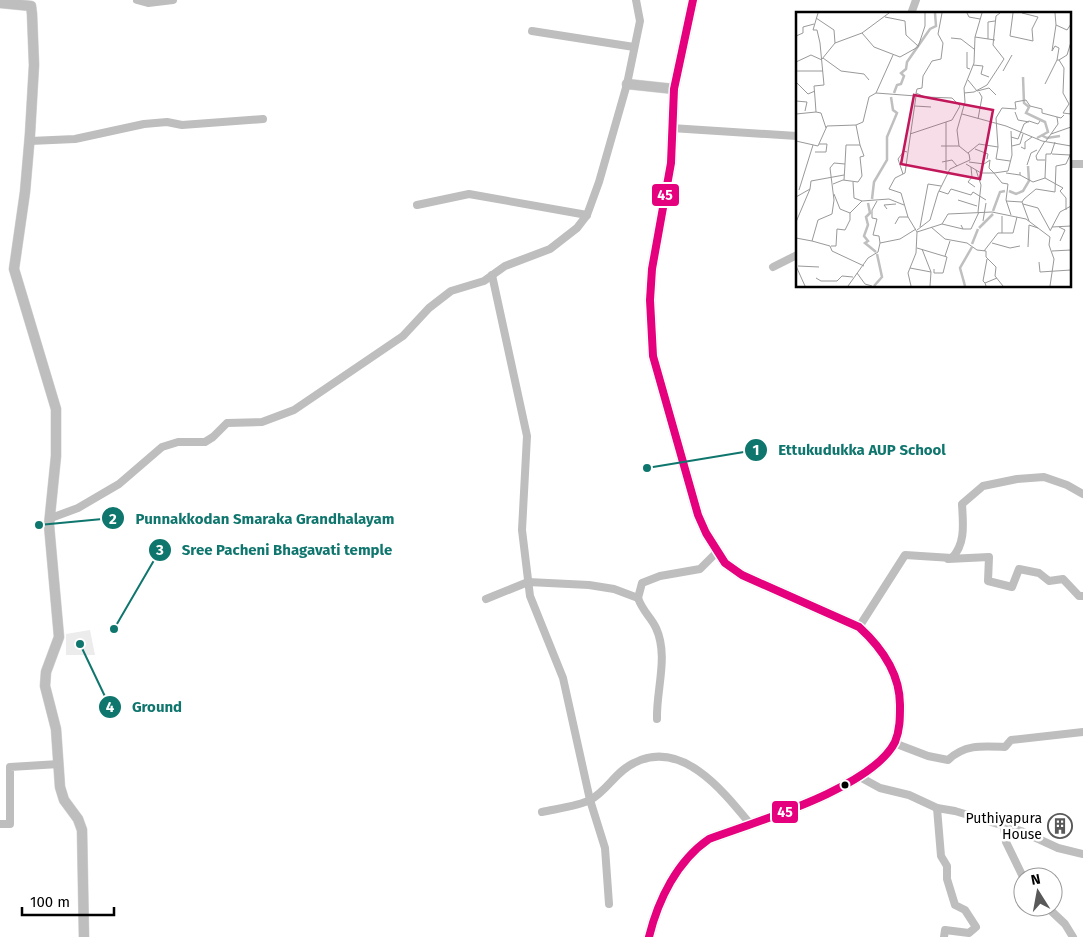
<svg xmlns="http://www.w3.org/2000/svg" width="1083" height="937" font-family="'Fira Sans',sans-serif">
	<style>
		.green { fill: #ececec }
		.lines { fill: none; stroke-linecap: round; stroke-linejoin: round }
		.major-casing { stroke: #dbdbdb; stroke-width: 11 }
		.minor { stroke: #bebebe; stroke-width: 8 }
		.major { stroke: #bebebe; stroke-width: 10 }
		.bus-1-casing { stroke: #fff; stroke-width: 11 }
		.bus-1 { stroke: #e5007d; stroke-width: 8 }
		.bus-dot { fill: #000; stroke: #fff; stroke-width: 2 }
		.labels { text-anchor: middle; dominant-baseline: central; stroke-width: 5; stroke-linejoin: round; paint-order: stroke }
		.poi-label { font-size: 14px; fill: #000; stroke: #fff; text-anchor: end }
		.inset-river { fill: none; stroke: #bfbfbf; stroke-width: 2.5 }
		.inset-road { fill: none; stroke: #999; stroke-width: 1 }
		.view { fill: #c2185b; fill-opacity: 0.15; stroke: #c2185b; stroke-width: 2.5 }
		.inset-edge { fill: none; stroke: #000; stroke-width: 2.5 }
		.leader { fill: none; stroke: #0f766e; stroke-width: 2 }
		.callout-dot { fill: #0f766e; stroke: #fff; stroke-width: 2 }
		.mark-label { font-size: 15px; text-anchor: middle; font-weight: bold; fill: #fff }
		.callout-label { font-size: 15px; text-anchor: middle; font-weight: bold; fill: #0f766e; stroke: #fff; stroke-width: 5; stroke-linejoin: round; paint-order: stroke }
		.line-badge { stroke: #fff; stroke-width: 2 }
		.badge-label { font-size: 14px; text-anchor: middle; font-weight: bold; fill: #fff }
	</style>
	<rect width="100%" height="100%" fill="#fff"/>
	<!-- green -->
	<polygon class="green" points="90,630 95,655 66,655 66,634"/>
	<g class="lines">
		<defs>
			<g id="major">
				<polyline points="0,3 31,6 32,14 34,65 30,134 25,192 14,269 56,409 56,456 49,525 59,637 46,672 45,686 56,729 60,787 64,800 78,819 82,830 84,937"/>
				<polyline points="627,84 674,89"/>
				<path d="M649 937C658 900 677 861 709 839 755 822 872 788 895 742 900 730 900 718 900 705 900 674 881 647 859 627L742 575 725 563 706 533 698 515 653 356 650 300 652 269 671 163 674 89 693 0"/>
			</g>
		</defs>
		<!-- major casing -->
		<use href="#major" class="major-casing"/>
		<!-- minor -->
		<g class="minor">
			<polyline points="137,0 148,3 173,0"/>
			<polyline points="911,14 916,0"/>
			<polyline points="532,31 634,47"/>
			<polyline points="671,128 797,136"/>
			<polyline points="30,141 75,139 144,124 167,122 182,125 263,119"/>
			<polyline points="1069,164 1083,164"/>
			<polyline points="417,205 469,194 587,215"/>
			<polyline points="773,267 797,255"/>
			<polyline points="492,275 527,436 522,530 530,596 563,678 590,800 605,848 609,904"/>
			<polyline points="51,518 78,508 119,484 162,447 178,442 205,442 213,437 227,423 262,422 294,410 403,336 429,308 451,291 484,281 505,266 550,249 577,228 587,215 599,182 627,84 640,21 636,0"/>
			<polyline points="948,559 989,557 988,581 1012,587 1019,569 1039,573 1049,581 1063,579 1079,596 1083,596"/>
			<path d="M638 598C643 612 651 617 656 628 669 656 656 690 657 719"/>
			<polyline points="486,599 528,582 589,585 614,589 638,598 642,583 660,576 700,569 717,552"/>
			<path d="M859 627 905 555 952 558C966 543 963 523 962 504L983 486 1017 479 1044 477 1067 485 1083 494"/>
			<path d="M894 743 928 756 948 760C965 744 983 746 1005 747L1011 740 1083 732"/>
			<polyline points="858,776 880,788 909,795 937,808 955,811 1021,831 1058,848 1083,854"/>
			<polyline points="937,808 941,856 947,866 947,879 955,905 965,910 976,927 969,933 945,930 944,937"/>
			<path d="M542 812C555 809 579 806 590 800 607 791 616 771 634 763 682 738 724 792 751 825"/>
			<polyline points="0,824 10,824 10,767 59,764"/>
			<polyline points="1004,826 1006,842 1023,877"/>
			<polyline points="1047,907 1065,924 1073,937"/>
		</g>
		<!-- major -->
		<use href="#major" class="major"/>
		<defs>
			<path id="bus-1" d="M649 937C658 900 677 861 709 839 755 822 872 788 895 742 900 730 900 718 900 705 900 674 881 647 859 627L742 575 725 563 706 533 698 515 653 356 650 300 652 269 671 163 674 89 693 0"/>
		</defs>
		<!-- bus-1 casing -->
		<use href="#bus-1" class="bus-1-casing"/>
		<!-- bus-1 -->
		<use href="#bus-1" class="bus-1"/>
	</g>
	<!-- icons -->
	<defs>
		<symbol id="building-ring" viewBox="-11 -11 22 22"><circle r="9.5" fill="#fff" stroke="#595959" stroke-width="1.5"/><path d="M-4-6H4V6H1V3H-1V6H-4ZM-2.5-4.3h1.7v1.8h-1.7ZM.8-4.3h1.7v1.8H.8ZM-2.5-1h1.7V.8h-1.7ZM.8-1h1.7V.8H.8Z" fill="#595959"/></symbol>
	</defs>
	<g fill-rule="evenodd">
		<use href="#building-ring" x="1046" y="812" width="28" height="28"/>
	</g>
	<!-- markers -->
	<circle class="bus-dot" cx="845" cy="785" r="4.5"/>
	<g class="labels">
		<!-- poi labels -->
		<g class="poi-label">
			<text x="1042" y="818">Puthiyapura<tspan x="1042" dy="16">House</tspan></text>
		</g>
	</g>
	<!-- overview -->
	<g transform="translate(796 12)">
		<rect width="275" height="275" fill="#fff"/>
		<path class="inset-river" d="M227 65 228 91 233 95 230 101 249 110 252 120 241 126M98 81 101 73 105 72 108 64 105 61 110 57 111 50 134 17 140 14 139 1M245 123 251 126 264 124M213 179 220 182 227 179 233 169 232 154M76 187 78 170 91 148V125L101 101 97 98 95 85M72 191 74 201 70 205 72 213 68 224 72 229 69 231 80 240M197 199 204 180 209 179M183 216 197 202M176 232 182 217M78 274 86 265 81 242M169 274 164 256 176 235"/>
		<path class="inset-road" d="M22 1 17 18H21L24 31 28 73 18 74 19 86 20 100 25 101 30 116M171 1 173 5 184 7M217 1 214 24 237 29 236 17 242 5 226 1M259 1 260 13 271 18 275 12M89 5 109 9 110 23 122 34M20 6 38 18 39 31M260 13 256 39 259 34 263 36 261 48H263M66 21 78 35 104 45 122 35 129 14V1M0 24 7 21V15L18 12M179 25 199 28M155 26 165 27 178 37M192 27V10L199 9M275 30 271 43 263 48 268 56 267 81 273 92 267 101 275 102M171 40V56L174 57M27 46 45 59 68 62 73 68M26 47 39 31 66 21 93 1M0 50 15 43 26 48M177 53 187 54 185 62 193 65M0 59H27M207 59 216 43M172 68 181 79 193 76 200 83M0 70 12 82 19 79M249 72 261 48M80 81 97 43M120 81 121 77 126 76 127 64 136 49 145 47 147 31 142 22 146 1M168 81 178 80 191 73 208 47 197 33 200 4 204 1M0 89 11 90 9 99M119 94 135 95M219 100 222 108 233 110M0 102 20 100M166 102 210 114 246 129 275 134M182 107 186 85 183 80M215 119 216 143 212 159 198 161 206 171 212 172 210 188 215 203M114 122 156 108 164 94 156 86 129 85 120 81V84M255 122 275 115M215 125 222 127 228 112 233 109 242 112 244 109M0 129 22 134 31 114 60 113M250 129 262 112 261 105M259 130 255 142H250L249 166 267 176 264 179 270 186V198M145 134H163M216 134 224 132 227 122M202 135 200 147 214 149M225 135 229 137V130L236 125M179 137 192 142 191 147M19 140H30L31 132H23M172 141 183 132 202 135 200 106 206 96 220 97 219 90 230 88 234 94 246 97V101L265 106 268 103M256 142 274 143 275 151M249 148H241L240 144 249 129M146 150 156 148 161 154M173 150 188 152 194 148 193 156 198 161M170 152 185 161H198M231 153 235 141 241 138M175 155 176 165 172 170 179 175M150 158V110M180 158 185 173 182 200M210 161 224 163V160M107 162 102 147 108 139 111 140M224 163 237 170 249 166M48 168 49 152M57 170 58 186 66 189M37 172 47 168 62 170 66 164 64 145 68 144 64 133M3 178 17 133M143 179 152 182 155 177 175 183 177 180 190 188M0 185 14 177 15 169 48 163M162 188 181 194M81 189 76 198V206L81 207 77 223 83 224 84 231M210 189 226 190M227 192 242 196 254 218M91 197 88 193 100 192M54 201 66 189 93 187 108 193M187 209 190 191M233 209 226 190 228 187 240 177 259 180 260 154 270 152 275 141M0 210 14 177M99 212 103 205H112M146 212 167 217 165 213M124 215 132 172 145 174M135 215 149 227 171 231 181 238 190 239V245L200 255 199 264 207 274M256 215 275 214M263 215 269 218 264 229M167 217H175L183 200M121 218 134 208 142 181 154 157 174 148 173 142 163 134 161 118 169 90 168 76 178 51 179 25 186 1M254 219 264 200 275 194M121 220 146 212 152 202 196 200 230 207 254 225 253 233 258 247 254 274M206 221H217L221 205M0 226 16 229 22 208 36 202 38 188 34 156 38 151 49 152 50 133H64L60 113 67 110 73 85 80 81 120 84 109 161 99 166 93 177 105 181 112 205 121 220 120 241 112 261 115 274M16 229 34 234 36 239 68 254M196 231 214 236 224 234M35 234H40L41 217 49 218 54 208V201L44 197 38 182M232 235 233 213 242 216M121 236 151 245 147 261H138V257M126 237 135 260 134 274M188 239 202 221H206V204M256 239 275 238M149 244 154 229M243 250 244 260 275 258M0 254 9 274M2 254 23 255M114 256 135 260M61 261 69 272 76 274M20 266 25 269H41L46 264 57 265M189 271 187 269 191 247M52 274 72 246 82 240 84 231 104 227 120 217M190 274 189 271 201 266"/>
		<path class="view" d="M118 83 197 98 184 167 105 152Z"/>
		<rect width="275" height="275" class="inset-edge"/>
	</g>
	<!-- callouts -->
	<path class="leader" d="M647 468L756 450M39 525L113 518M114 629L160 550M80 644L110 707"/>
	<g class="callout-dot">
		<circle cx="647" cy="468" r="5"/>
		<circle cx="39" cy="525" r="5"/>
		<circle cx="114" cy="629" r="5"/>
		<circle cx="80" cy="644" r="5"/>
		<circle cx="756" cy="450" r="12"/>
		<circle cx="113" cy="518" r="12"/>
		<circle cx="160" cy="550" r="12"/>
		<circle cx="110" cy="707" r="12"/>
	</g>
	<g class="mark-label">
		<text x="756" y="455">1</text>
		<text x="113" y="524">2</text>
		<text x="160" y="555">3</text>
		<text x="110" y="712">4</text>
	</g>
	<g class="callout-label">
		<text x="862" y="455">Ettukudukka AUP School</text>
		<text x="265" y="524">Punnakkodan Smaraka Grandhalayam</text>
		<text x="287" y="555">Sree Pacheni Bhagavati temple</text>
		<text x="157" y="712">Ground</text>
	</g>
	<g class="line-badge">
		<rect x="651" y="183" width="29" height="24" rx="5" fill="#e5007d"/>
		<rect x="771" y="800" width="28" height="24" rx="5" fill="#e5007d"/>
	</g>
	<g class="badge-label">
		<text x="665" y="200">45</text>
		<text x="785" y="817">45</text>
	</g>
	<!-- north arrow -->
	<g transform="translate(1038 892) rotate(349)"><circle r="24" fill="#ffffff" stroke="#999999"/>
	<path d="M0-4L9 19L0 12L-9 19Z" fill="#595959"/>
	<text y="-8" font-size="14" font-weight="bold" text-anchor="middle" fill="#000000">N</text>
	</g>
	<!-- scale -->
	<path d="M22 907v8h92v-8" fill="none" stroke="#000000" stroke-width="2.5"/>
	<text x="30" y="907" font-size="15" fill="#000000" stroke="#ffffff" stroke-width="4" paint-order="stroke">100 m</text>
</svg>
